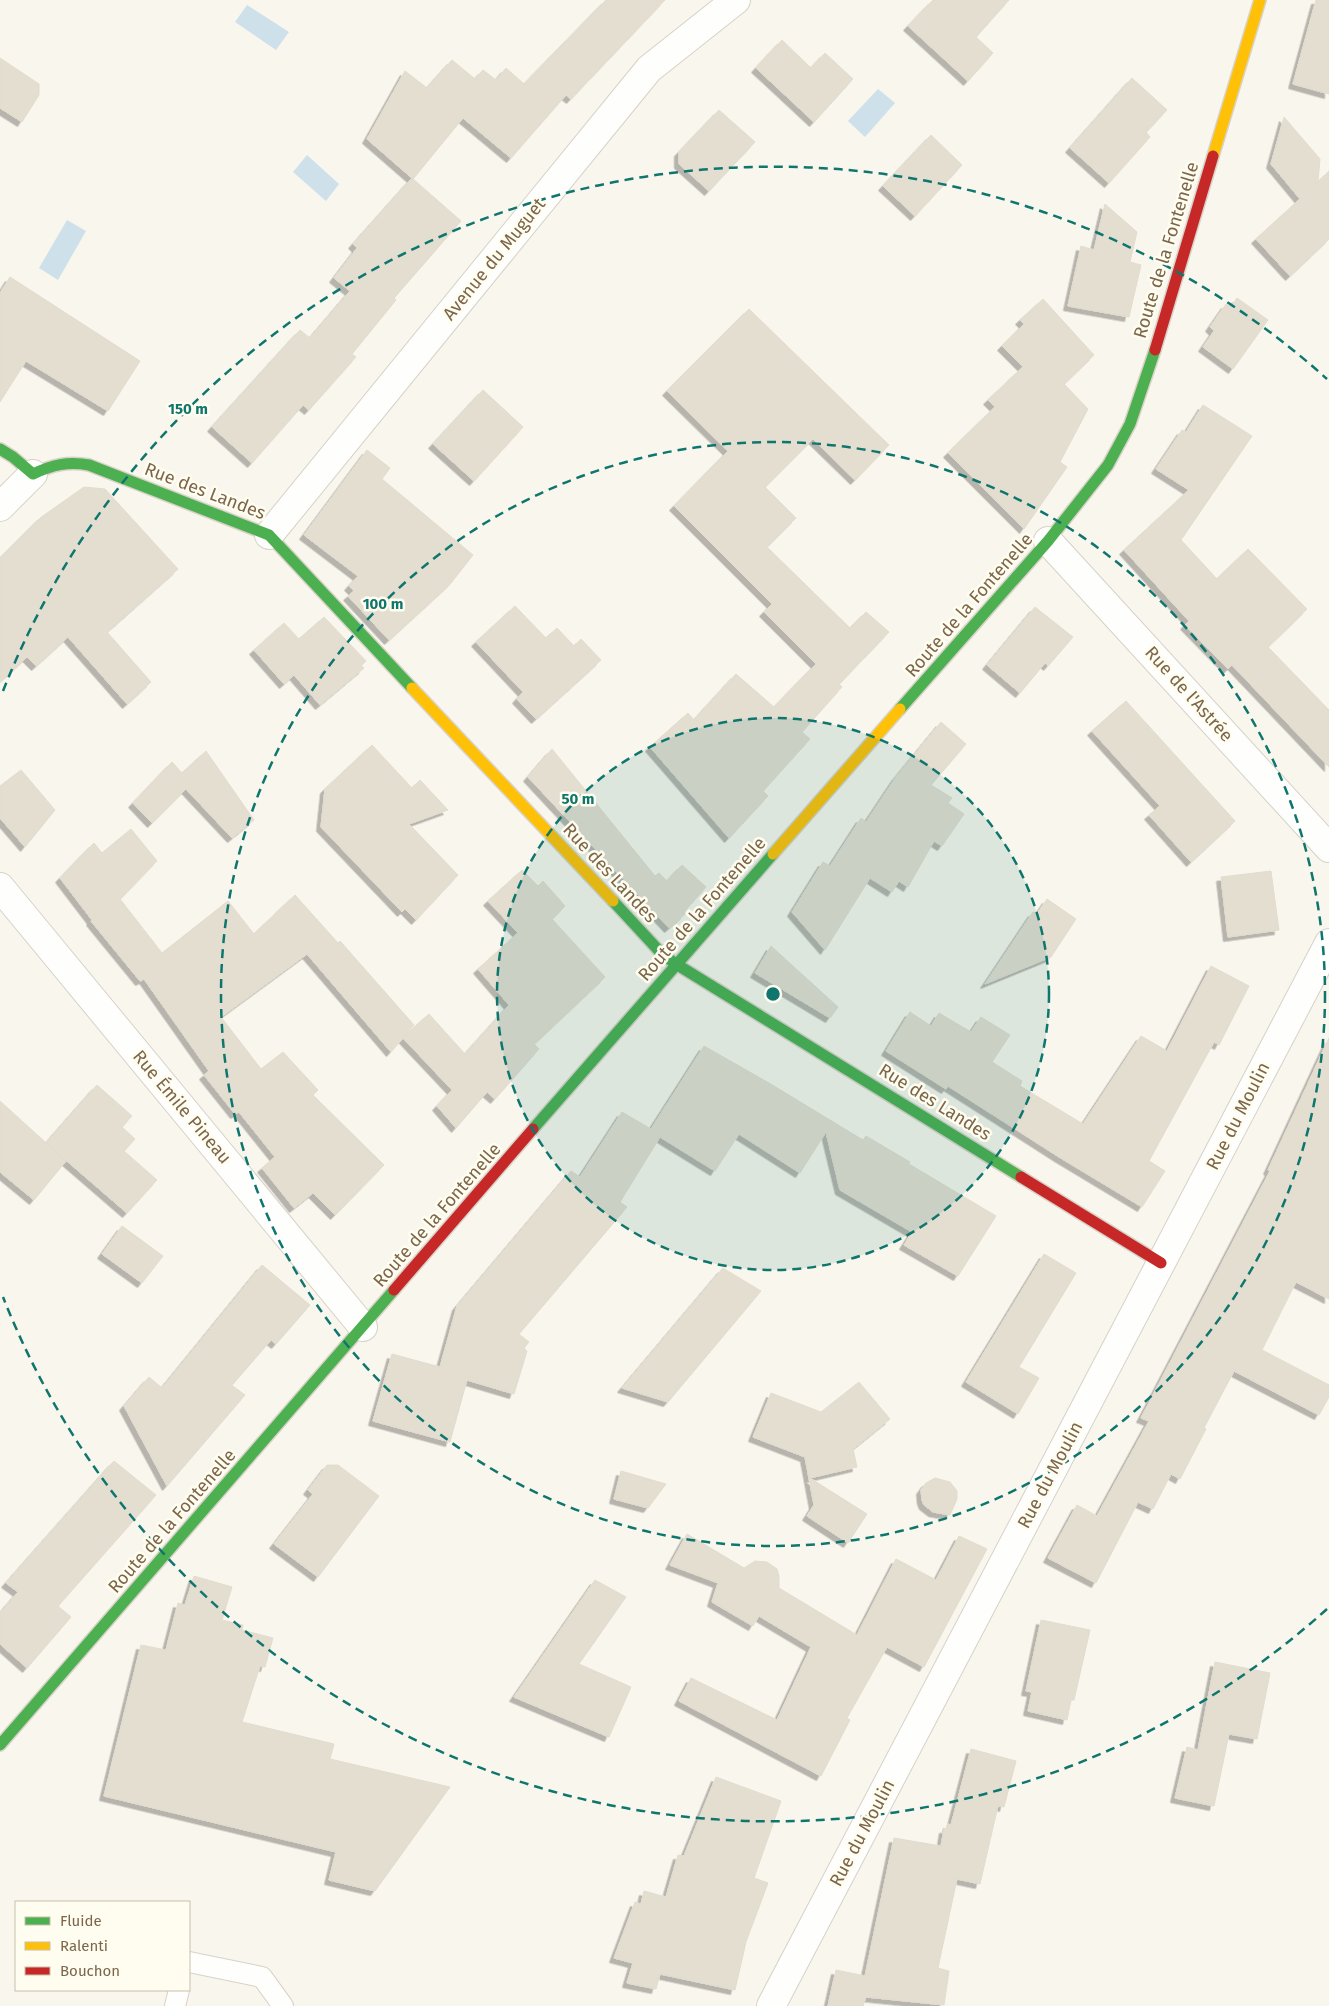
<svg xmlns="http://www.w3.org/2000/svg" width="1329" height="2006" font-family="'Fira Sans',sans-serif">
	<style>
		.water { fill: #cee1eb }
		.building { fill: #e4ded1; stroke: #e2dccf; filter: url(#shadow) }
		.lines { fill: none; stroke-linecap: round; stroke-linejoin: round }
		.lane-casing { stroke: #d7d2c8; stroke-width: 22 }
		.street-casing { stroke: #d7d2c8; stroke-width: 30 }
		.fast-casing { stroke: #d8d2c8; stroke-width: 14 }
		.slow-casing { stroke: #d8d2c8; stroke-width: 14 }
		.jam-casing { stroke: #d8d2c8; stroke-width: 14 }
		.lane { stroke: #fefefc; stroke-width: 20 }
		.street { stroke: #fefefc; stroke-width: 28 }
		.fast { stroke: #4caf50; stroke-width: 11 }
		.slow { stroke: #ffc107; stroke-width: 11 }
		.jam { stroke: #c62828; stroke-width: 11 }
		.ring { fill: none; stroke: #0f766e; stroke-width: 2.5; stroke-dasharray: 9 6 }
		.labels { text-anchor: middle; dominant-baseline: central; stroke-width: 5; stroke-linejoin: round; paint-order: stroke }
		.street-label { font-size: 18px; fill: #7b664a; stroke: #fffcf0 }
		.centre { fill: #0f766e; stroke: #fffcf0; stroke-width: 2.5 }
		.ring-label { font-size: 15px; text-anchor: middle; font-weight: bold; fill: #0f766e; stroke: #fffcf0; stroke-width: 5; stroke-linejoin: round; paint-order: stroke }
	</style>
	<defs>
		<filter id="shadow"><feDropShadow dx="-4.5" dy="4.5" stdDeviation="0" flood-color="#0004"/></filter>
	</defs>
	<rect width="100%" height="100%" fill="#f9f6ed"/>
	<!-- water -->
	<g class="water">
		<polygon points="247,5 289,32 276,50 235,22"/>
		<polygon points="878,89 895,103 865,137 848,121"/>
		<polygon points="307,155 339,184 326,201 293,172"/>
		<polygon points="67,220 86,231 58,280 39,268"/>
	</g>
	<!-- building -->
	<g class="building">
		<polygon points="606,0 665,0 571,99 566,95 511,158 463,118 413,179 367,139 405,71 427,88 452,60 475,79 483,70 496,80 506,68 524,84"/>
		<polygon points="933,0 1009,0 976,37 993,53 968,81 908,26"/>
		<polygon points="1316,0 1329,0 1329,94 1293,84"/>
		<polygon points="782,40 811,68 825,53 853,79 814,122 756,68"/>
		<polygon points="0,58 39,84 39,95 22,122 0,108"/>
		<polygon points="1132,78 1167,110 1146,132 1150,137 1109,183 1070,148"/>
		<polygon points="719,110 755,142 709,191 679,164 679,152"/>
		<polygon points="1284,117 1320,159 1318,182 1329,171 1329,239 1290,276 1256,239 1300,199 1271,164"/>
		<polygon points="931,135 962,165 915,216 883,186"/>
		<polygon points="412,178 461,221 394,298 396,300 352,354 356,357 309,410 303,405 252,463 212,427 300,330 310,338 350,291 334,278 357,248 353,244"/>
		<polygon points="1105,204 1137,232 1130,262 1141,265 1129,317 1068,306 1081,246 1094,250"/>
		<polygon points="10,277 140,361 108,411 26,361 0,402 0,293"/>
		<polygon points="1237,298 1268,320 1233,369 1203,347 1214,331 1210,327 1226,304 1231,307"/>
		<polygon points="1043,299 1094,355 1064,384 1088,409 1060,462 1067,467 1024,529 948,453 995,407 988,400 1023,367 1002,346 1024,324 1020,320"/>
		<polygon points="749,309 889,445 855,480 813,439 765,487 796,518 767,547 850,628 866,612 889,632 839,684 842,687 802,732 810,739 763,791 768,796 729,838 650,747 688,713 694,720 736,674 774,707 816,664 764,612 772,604 674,506 728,451 667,391"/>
		<polygon points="483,390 523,427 474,481 433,444"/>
		<polygon points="1203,405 1252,436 1181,540 1217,579 1248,549 1307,609 1268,647 1329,710 1329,767 1232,665 1228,669 1185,625 1189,621 1124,550 1189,490 1156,469 1182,430 1186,432"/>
		<polygon points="367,450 390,468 382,479 473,555 451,583 389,640 348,596 354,591 349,586 358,576 304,535"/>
		<polygon points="84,487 105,489 178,569 107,632 151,682 127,704 68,637 36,666 27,657 0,682 0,558 40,518"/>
		<polygon points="515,606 546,638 557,628 574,646 581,639 601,660 536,719 517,699 523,692 476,642"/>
		<polygon points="1035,607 1073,637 1048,666 1045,663 1020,693 987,665"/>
		<polygon points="324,617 366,661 361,666 364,668 320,705 294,675 284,684 254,650 284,623 299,639"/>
		<polygon points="1126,701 1235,821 1191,862 1149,815 1160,806 1092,731"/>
		<polygon points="941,722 966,744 931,785 952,798 948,803 964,814 942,846 934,841 908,887 899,881 892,892 870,878 825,950 792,912 823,862 830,866 861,818 866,822 896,777"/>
		<polygon points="372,745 412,788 420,780 448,810 409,824 458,875 416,920 405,909 402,912 321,827 325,789"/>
		<polygon points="552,749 655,876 659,873 667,881 682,865 706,887 684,912 685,914 669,928 528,777"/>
		<polygon points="206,751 254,820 232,838 186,789 152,823 133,803 172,762 182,773"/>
		<polygon points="21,770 55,810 25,847 0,818 0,786"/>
		<polygon points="131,829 157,861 120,899 162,953 228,901 254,934 295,895 338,943 340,941 414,1025 403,1037 429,1014 465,1054 509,1005 478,969 518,933 488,901 522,870 538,886 543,881 565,906 552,919 605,977 534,1044 539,1049 495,1099 487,1092 456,1128 437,1106 452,1090 403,1038 391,1052 307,954 221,1017 261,1069 283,1052 318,1090 313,1095 384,1165 335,1215 313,1193 294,1208 262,1168 275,1157 239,1112 235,1114 204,1075 209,1071 144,979 140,981 91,921 92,920 60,878 94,843 102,853"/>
		<polygon points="1271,871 1279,930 1228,937 1221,877"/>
		<polygon points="1047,899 1076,919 1051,957 985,984 1033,912 1037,914"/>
		<polygon points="771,946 838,1007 830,1018 755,973"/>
		<polygon points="1211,966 1249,986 1219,1045 1214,1042 1149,1161 1165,1171 1142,1207 1059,1157 948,1086 946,1089 886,1051 910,1012 931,1026 939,1013 971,1032 981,1017 1010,1035 992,1062 1022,1081 1020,1086 1083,1124 1141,1036 1167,1051"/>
		<polygon points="1329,1038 1329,1299 1296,1282 1262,1350 1329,1385 1329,1397 1319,1415 1234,1371 1204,1428 1206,1429 1180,1479 1171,1474 1153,1509 1138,1502 1096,1583 1048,1558 1077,1505 1097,1516 1149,1421 1141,1418 1270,1171 1268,1170"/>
		<polygon points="704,1046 769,1083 863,1140 866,1136 910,1162 909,1164 996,1216 958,1276 904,1245 912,1232 840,1190 826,1132 800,1173 739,1134 715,1171 660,1137 620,1202 627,1207 519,1334 529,1342 524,1348 527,1351 514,1394 467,1380 450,1442 373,1421 392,1354 440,1367 457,1306 571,1171 580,1177 622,1112 651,1129"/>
		<polygon points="97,1085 132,1116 122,1127 135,1139 124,1151 157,1180 127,1213 46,1143"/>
		<polygon points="0,1101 66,1161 34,1200 0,1172"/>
		<polygon points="122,1226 163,1256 142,1283 102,1254"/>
		<polygon points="1044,1254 1076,1273 1019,1367 1039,1378 1018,1414 966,1382"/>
		<polygon points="262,1265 310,1305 276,1344 271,1340 233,1384 230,1384 245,1395 167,1486 124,1406 149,1377 162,1388"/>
		<polygon points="723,1268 761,1291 668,1402 622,1388"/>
		<polygon points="859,1382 890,1419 853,1449 857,1467 810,1478 867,1514 848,1543 807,1516 814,1505 805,1457 753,1437 771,1393 821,1412"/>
		<polygon points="114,1461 156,1495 58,1606 71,1617 27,1668 0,1644 0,1613 18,1592 6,1583"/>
		<polygon points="327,1465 338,1465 379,1496 318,1577 274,1544 313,1494 308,1490"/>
		<polygon points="621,1471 666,1484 648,1508 614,1499"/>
		<polygon points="935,1478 950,1482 957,1491 957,1499 950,1515 933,1512 924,1505 922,1500 921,1490 926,1483"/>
		<polygon points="687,1534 744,1568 755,1561 767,1562 777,1569 779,1576 779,1588 857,1635 896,1559 936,1580 959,1536 987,1549 924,1667 887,1647 847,1718 850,1720 821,1776 679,1701 691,1678 777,1720 811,1647 759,1616 753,1626 712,1602 718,1583 670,1565"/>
		<polygon points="194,1576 232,1587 222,1620 243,1625 242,1630 273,1638 265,1667 260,1666 242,1722 334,1744 330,1759 450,1787 375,1891 329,1880 336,1852 104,1796 141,1645 166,1650 178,1603 185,1605"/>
		<polygon points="595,1580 626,1597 579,1664 631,1687 609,1737 514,1697"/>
		<polygon points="1041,1620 1090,1630 1074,1700 1071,1700 1067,1720 1028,1711 1032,1692 1026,1691"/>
		<polygon points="1215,1662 1270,1673 1257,1739 1229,1734 1214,1806 1175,1798 1187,1747 1198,1750"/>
		<polygon points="971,1749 1016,1761 1004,1807 998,1806 980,1884 957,1879 938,1968 949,1971 944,2005 866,1997 863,2006 828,2006 836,1970 865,1976 894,1838 941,1846 944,1829 947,1829 948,1824 951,1825"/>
		<polygon points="716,1777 781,1801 754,1878 768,1883 746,1942 735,1990 660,1974 656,1989 627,1983 633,1963 614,1958 635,1902 641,1904 644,1891 666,1897 678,1855 684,1856"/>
	</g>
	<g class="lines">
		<defs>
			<g id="lane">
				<polyline points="189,1962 262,1977 283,2006"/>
				<polyline points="175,2006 179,1990"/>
			</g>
			<g id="street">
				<polyline points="0,507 33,474"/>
				<polyline points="269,535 649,69 736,0"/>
				<polyline points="1048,541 1329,848"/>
				<polyline points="0,887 363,1327"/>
				<polyline points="771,2006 1329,943"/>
			</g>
			<g id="fast">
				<path d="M0 449 13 457 33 474C52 465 68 461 89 465L269 535 412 688"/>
				<polyline points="900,709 1048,541 1108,465 1130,424 1155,350"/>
				<polyline points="613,901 662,954 676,964 1021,1177"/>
				<polyline points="533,1129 773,854"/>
				<polyline points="0,1745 394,1290"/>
			</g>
			<g id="slow">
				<polyline points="1213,156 1260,0"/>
				<polyline points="412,688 613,901"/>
				<polyline points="773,854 900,709"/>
			</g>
			<g id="jam">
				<polyline points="1155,350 1213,156"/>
				<polyline points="1021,1177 1161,1263"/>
				<polyline points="394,1290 533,1129"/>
			</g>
		</defs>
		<!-- lane casing -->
		<use href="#lane" class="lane-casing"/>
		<!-- street casing -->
		<use href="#street" class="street-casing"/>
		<!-- fast casing -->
		<use href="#fast" class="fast-casing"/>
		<!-- slow casing -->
		<use href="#slow" class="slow-casing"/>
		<!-- jam casing -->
		<use href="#jam" class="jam-casing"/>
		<!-- lane -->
		<use href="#lane" class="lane"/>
		<!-- street -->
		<use href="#street" class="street"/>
		<!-- fast -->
		<use href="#fast" class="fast"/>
		<!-- slow -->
		<use href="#slow" class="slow"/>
		<!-- jam -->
		<use href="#jam" class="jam"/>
	</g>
	<!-- distance rings -->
	<circle cx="773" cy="994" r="276" fill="#0f766e" fill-opacity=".12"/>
	<g class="ring">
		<circle cx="773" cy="994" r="276"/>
		<circle cx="773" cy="994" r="552"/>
		<path d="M1327 1609A828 828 0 0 1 3 1297M3 691A828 828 0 0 1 1327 379"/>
	</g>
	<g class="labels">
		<!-- street labels -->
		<g class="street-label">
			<text transform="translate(1166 250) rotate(-73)">Route de la Fontenelle</text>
			<text transform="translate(494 259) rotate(-51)">Avenue du Muguet</text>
			<text transform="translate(205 491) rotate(21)">Rue des Landes</text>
			<text transform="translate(969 605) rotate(-49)">Route de la Fontenelle</text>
			<text transform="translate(1189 694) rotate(48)">Rue de l'Astrée</text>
			<text transform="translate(610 873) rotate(47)">Rue des Landes</text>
			<text transform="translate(702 909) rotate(-49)">Route de la Fontenelle</text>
			<text transform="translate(935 1102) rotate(32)">Rue des Landes</text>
			<text transform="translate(182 1107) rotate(50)">Rue Émile Pineau</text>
			<text transform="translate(1238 1116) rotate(-63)">Rue du Moulin</text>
			<text transform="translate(437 1215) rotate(-49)">Route de la Fontenelle</text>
			<text transform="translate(1050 1475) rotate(-62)">Rue du Moulin</text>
			<text transform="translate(172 1521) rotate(-49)">Route de la Fontenelle</text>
			<text transform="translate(862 1833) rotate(-62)">Rue du Moulin</text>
		</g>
	</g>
	<circle cx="773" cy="994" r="8" class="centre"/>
	<g class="ring-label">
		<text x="188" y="414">150 m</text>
		<text x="383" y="609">100 m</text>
		<text x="578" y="804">50 m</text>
	</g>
	<!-- legend -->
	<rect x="15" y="1901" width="175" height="90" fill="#fffcf0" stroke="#cac0ae"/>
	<rect x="25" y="1917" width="25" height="8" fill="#4caf50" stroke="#cac0ae"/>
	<text x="60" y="1926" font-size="15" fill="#7b664a">Fluide</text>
	<rect x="25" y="1942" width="25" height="8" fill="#ffc107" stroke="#cac0ae"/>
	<text x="60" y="1951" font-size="15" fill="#7b664a">Ralenti</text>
	<rect x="25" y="1967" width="25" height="8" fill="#c62828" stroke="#cac0ae"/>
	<text x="60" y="1976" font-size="15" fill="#7b664a">Bouchon</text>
</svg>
